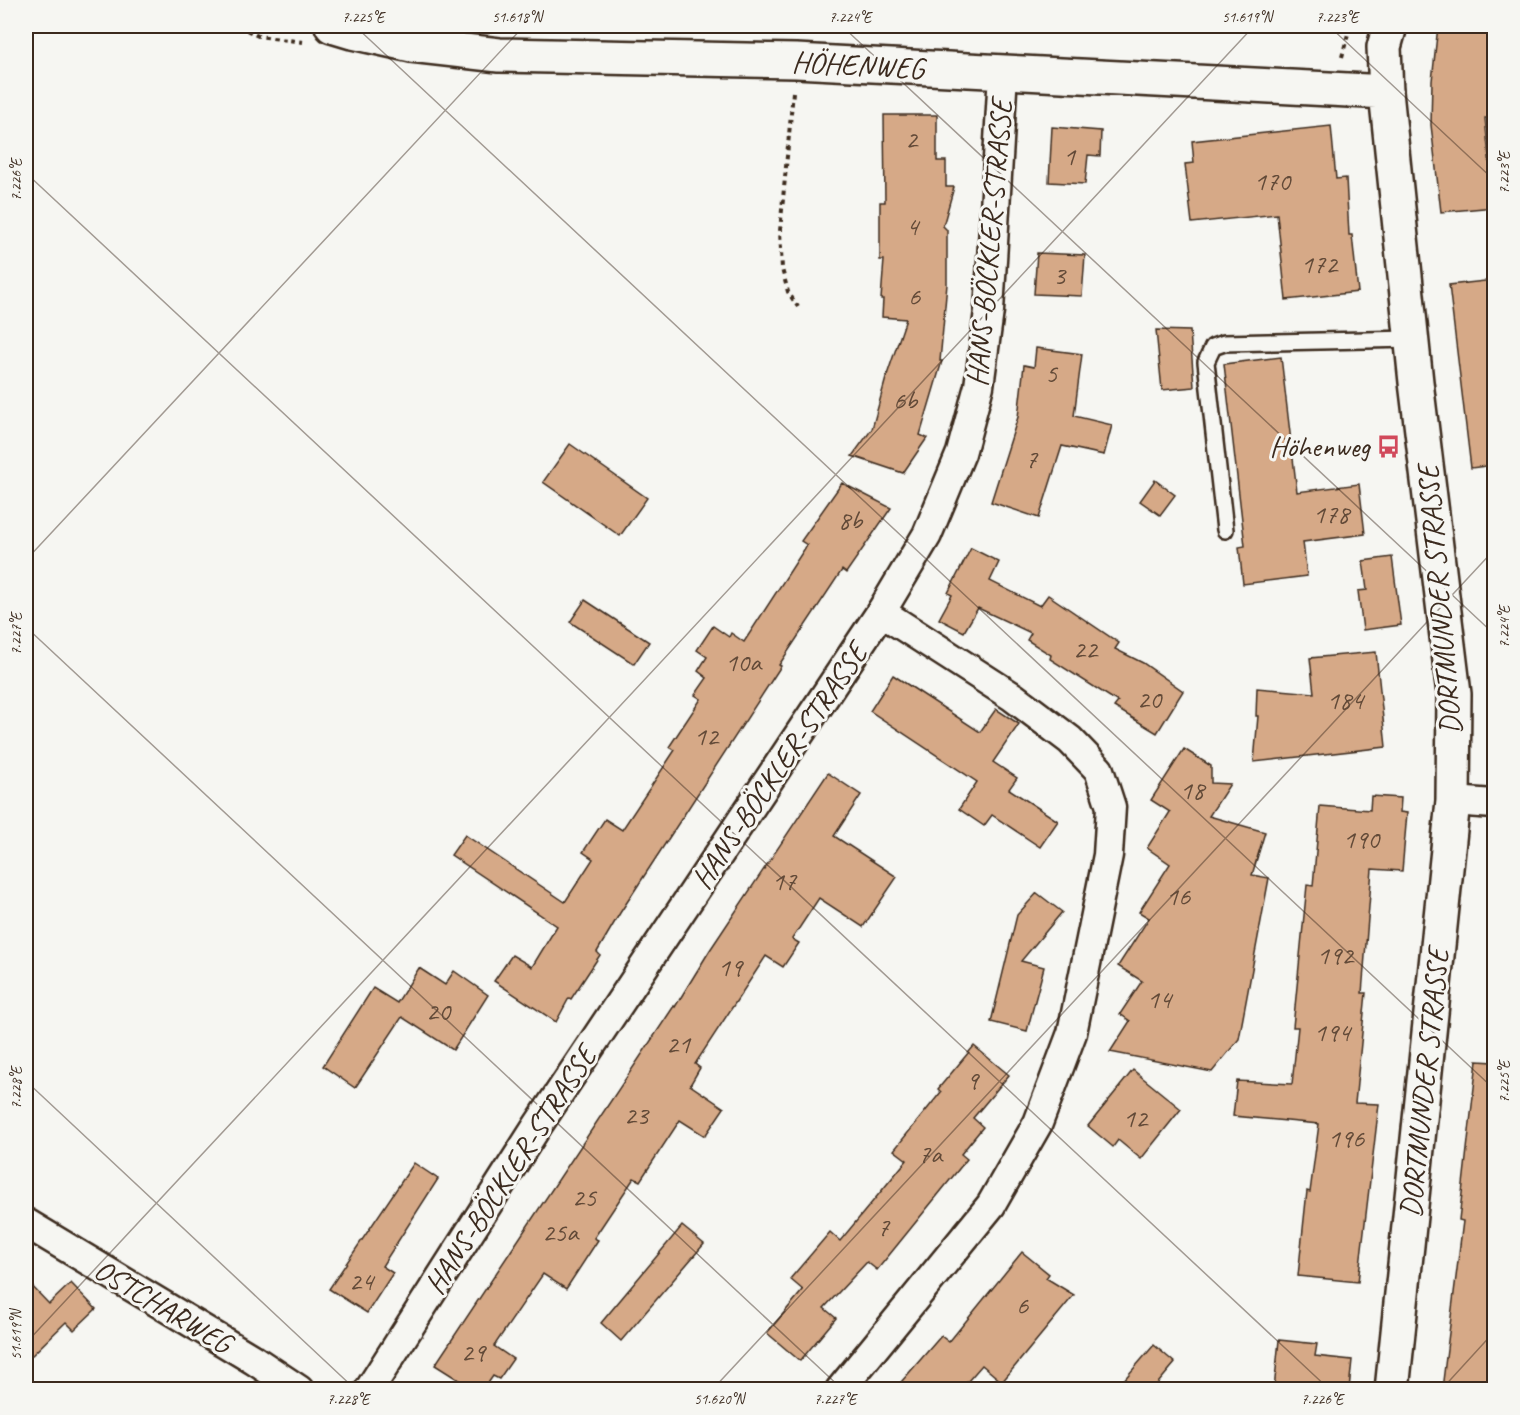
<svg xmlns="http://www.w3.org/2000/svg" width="1520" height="1415" font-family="Caveat,sans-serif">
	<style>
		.building { fill: #d6a987; stroke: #3b2a1e; stroke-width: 1.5 }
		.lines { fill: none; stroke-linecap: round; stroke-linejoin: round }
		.service-casing { stroke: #3b2a1e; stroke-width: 20 }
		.minor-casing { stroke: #3b2a1e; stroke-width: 33 }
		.tertiary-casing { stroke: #3b2a1e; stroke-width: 38 }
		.secondary-casing { stroke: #3b2a1e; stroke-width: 38 }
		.path { stroke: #3b2a1e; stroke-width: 4; stroke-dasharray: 4.5 4.5; stroke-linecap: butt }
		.service { stroke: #f6f6f2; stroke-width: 15 }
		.minor { stroke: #f6f6f2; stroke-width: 28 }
		.tertiary { stroke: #f6f6f2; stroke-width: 33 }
		.secondary { stroke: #f6f6f2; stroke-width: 33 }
		.ticks { fill: none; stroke: #3b2a1e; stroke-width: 1.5; stroke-opacity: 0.45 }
		.labels { text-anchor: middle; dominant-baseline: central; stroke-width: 6; stroke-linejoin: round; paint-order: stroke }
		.number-label { font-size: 27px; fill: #624a38 }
		.street-label { font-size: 30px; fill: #3b2a1e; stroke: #f6f6f2 }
		.poi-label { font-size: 30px; fill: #3b2a1e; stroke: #f6f6f2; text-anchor: end }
		.neatline { fill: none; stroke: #3b2a1e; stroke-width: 2 }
		.ticks-label { font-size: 15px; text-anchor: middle; fill: #3b2a1e }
	</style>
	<rect width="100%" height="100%" fill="#f6f6f2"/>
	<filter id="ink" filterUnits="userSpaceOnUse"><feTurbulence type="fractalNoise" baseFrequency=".0167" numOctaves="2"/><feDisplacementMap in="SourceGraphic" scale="12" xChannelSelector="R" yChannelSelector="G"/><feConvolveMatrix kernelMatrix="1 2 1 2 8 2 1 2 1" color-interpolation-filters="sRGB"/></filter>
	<g filter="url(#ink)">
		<!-- building -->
		<g class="building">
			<polygon points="1438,26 1494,26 1491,118 1485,118 1494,207 1441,212 1431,125 1432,81"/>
			<polygon points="884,115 937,115 937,161 946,161 946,187 954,187 943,226 947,230 947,284 940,361 942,361 920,435 927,438 903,473 852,456 872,429 886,378 906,319 882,317 883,299 881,299 884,260 880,260 880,202 885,202"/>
			<polygon points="1331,126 1336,179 1346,178 1349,235 1352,235 1358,292 1286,300 1277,214 1192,223 1185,164 1194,163 1192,141"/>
			<polygon points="1052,127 1101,131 1100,156 1088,155 1085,184 1049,182"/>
			<polygon points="1037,253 1085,255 1082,296 1034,294"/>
			<polygon points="1494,280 1494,465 1471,468 1449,285"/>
			<polygon points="1156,330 1190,331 1194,387 1162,390"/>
			<polygon points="1036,348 1082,354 1074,416 1112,425 1104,455 1062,446 1039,518 991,502 1018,417 1024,365 1034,367"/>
			<polygon points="1281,357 1297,492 1359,484 1365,534 1303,542 1307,576 1243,584 1239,547 1245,546 1224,364"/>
			<polygon points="570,444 647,498 620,536 543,482"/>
			<polygon points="1155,480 1175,495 1160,515 1140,501"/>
			<polygon points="842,483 891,508 846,573 842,570 779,665 781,666 620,913 597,952 600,955 571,999 569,998 556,1022 494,981 512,955 532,967 557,926 451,855 465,835 565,902 593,859 583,852 605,819 622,830 675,750 669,747 701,699 695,695 707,678 698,671 707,657 697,650 713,626 729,637 731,633 744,642 807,545 801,541"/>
			<polygon points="971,548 999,562 990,581 1040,606 1048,595 1119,643 1115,649 1143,663 1183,691 1157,733 1114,707 1118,702 1050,659 1051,655 1027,640 1031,633 978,608 964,632 939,619 952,595 948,593"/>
			<polygon points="1392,557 1401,625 1363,630 1358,591 1367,590 1363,561"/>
			<polygon points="585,600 649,642 634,664 570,622"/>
			<polygon points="1376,652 1386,747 1254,762 1258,716 1256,716 1257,688 1314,693 1310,658"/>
			<polygon points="893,675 980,732 996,709 1019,724 993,762 1017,778 1009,789 1058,821 1040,847 992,815 984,826 959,809 977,782 870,711"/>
			<polygon points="1184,749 1211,766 1211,783 1230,784 1209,816 1265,832 1252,875 1269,878 1239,1039 1212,1072 1110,1052 1130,1021 1120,1014 1142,981 1118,966 1149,918 1139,912 1170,864 1147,848 1170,812 1151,800"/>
			<polygon points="828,773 861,795 834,836 897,877 863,927 819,898 792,939 799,943 783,967 766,956 695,1064 700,1068 690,1085 724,1108 705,1136 680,1120 640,1181 634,1178 594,1238 598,1240 566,1289 543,1274 494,1346 513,1359 499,1379 493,1376 484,1389 473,1389 435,1365 674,1006 675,1007 710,950"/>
			<polygon points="1371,796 1401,798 1400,812 1407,813 1402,871 1372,869 1362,993 1366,993 1355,1103 1379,1104 1358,1282 1298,1276 1307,1191 1310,1192 1319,1124 1233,1116 1237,1081 1292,1084 1298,1027 1293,1027 1307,885 1313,886 1320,806 1370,810"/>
			<polygon points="1037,893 1062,912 1021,961 1044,967 1027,1031 991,1022 1017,915"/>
			<polygon points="419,968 445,985 454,971 488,995 453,1050 402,1017 355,1088 323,1066 373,988 397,1003"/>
			<polygon points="974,1046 1009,1075 973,1118 983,1127 961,1154 967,1159 877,1270 867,1262 824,1308 836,1318 800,1361 767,1333 803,1290 790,1279 830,1232 840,1241 907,1160 894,1150 941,1092 938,1089"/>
			<polygon points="1477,1061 1494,1062 1494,1389 1442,1389 1463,1221 1459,1220"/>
			<polygon points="1133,1070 1181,1109 1141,1159 1118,1140 1113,1147 1088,1126"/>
			<polygon points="414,1163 438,1179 382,1266 393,1273 367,1313 329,1289"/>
			<polygon points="682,1226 704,1244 621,1341 601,1323"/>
			<polygon points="1022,1252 1049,1274 1046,1278 1074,1295 1002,1382 982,1365 961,1389 895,1389 941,1336 949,1342"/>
			<polygon points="26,1280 49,1304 71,1283 96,1309 74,1330 66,1322 26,1361"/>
			<polygon points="1279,1340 1317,1344 1315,1356 1352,1360 1349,1389 1274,1389"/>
			<polygon points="1154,1345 1175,1363 1153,1389 1116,1389"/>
		</g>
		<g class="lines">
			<defs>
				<polyline id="service" points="1225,530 1206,362 1213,347 1224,343 1412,339"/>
				<g id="minor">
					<polyline points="1453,801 1494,804"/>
					<polyline points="26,1223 254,1360 299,1390"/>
					<polyline points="369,1390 538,1125 881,612 927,535 961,453 979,386 989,311 1003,73"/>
					<polyline points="840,1390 991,1205 1038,1123 1072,1033 1108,855 1111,807 1099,770 1070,740 1013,697 881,612"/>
				</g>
				<polyline id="tertiary" points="1386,92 1384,47 1390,26"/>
				<polyline id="secondary" points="332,26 352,32 411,45 499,55 796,61 1386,92 1416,382 1454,694 1453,801 1392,1390"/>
			</defs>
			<!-- service casing -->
			<use href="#service" class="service-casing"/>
			<!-- minor casing -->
			<use href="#minor" class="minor-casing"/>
			<!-- tertiary casing -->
			<use href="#tertiary" class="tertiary-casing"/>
			<!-- secondary casing -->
			<use href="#secondary" class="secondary-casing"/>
			<!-- path -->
			<g class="path">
				<polyline points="239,26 258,36 303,42"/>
				<polyline points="1342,57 1350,26"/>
				<polyline points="793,92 780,231 782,269 788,292 798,307"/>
			</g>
			<!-- service -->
			<use href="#service" class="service"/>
			<!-- minor -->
			<use href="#minor" class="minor"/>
			<!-- tertiary -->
			<use href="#tertiary" class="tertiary"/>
			<!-- secondary -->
			<use href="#secondary" class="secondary"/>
		</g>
	</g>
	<!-- ticks -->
	<path class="ticks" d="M355 26 1494 1089M842 26 1494 634M1329 26 1494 180M26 173 1330 1390M26 560 524 26M26 627 843 1390M26 1081 356 1390M26 1343 1254 26M712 1390 1494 550M1441 1390 1494 1332"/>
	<!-- icons -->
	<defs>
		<symbol id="bus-bare" viewBox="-9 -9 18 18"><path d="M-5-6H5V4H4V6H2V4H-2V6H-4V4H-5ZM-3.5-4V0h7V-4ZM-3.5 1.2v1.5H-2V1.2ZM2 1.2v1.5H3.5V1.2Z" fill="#d1495b" stroke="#f6f6f2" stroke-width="2.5" paint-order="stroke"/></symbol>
	</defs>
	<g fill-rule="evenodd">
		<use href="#bus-bare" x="1372" y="430" width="33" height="33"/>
	</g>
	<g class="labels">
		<!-- number labels -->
		<g class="number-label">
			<text x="911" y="139">2</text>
			<text x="1069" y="156">1</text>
			<text x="1272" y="181">170</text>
			<text x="912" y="226">4</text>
			<text x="1319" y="264">172</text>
			<text x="1059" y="275">3</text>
			<text x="914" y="296">6</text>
			<text x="1051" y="373">5</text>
			<text x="905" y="400">6b</text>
			<text x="1031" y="459">7</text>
			<text x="1331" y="514">178</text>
			<text x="850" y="520">8b</text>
			<text x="1085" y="649">22</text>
			<text x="743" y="662">10a</text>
			<text x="1149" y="699">20</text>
			<text x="1345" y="700">184</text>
			<text x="706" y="736">12</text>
			<text x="1192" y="790">18</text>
			<text x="1361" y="839">190</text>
			<text x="784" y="881">17</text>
			<text x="1178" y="896">16</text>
			<text x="1335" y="955">192</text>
			<text x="730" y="967">19</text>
			<text x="1159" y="999">14</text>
			<text x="438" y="1011">20</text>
			<text x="1332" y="1032">194</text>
			<text x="678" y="1044">21</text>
			<text x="972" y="1080">9</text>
			<text x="636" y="1115">23</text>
			<text x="1135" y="1118">12</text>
			<text x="1346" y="1138">196</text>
			<text x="930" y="1154">7a</text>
			<text x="584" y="1197">25</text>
			<text x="883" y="1227">7</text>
			<text x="560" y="1232">25a</text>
			<text x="361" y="1281">24</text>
			<text x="1022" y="1305">6</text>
			<text x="473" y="1352">29</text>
		</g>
		<!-- street labels -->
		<g class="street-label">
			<text transform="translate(858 65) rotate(3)">HÖHENWEG</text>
			<text transform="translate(989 243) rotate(-85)">HANS-BÖCKLER-STRASSE</text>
			<text transform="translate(1439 600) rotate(-95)">DORTMUNDER STRASSE</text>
			<text transform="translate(779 766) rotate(-56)">HANS-BÖCKLER-STRASSE</text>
			<text transform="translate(1424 1083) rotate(-84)">DORTMUNDER STRASSE</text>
			<text transform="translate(510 1170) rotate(-57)">HANS-BÖCKLER-STRASSE</text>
			<text transform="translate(163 1306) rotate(31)">OSTCHARWEG</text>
		</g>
		<!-- poi labels -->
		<g class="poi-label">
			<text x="1370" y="446">Höhenweg</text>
		</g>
	</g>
	<!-- margin -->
	<rect width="1520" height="1415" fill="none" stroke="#f6f6f2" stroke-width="66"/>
	<rect x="33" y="33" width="1454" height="1349" class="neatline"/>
	<g class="ticks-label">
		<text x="363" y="22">7.225°E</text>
		<text x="517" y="22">51.618°N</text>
		<text x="850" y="22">7.224°E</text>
		<text x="1247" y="22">51.619°N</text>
		<text x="1337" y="22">7.223°E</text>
		<text transform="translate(1504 173) rotate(-90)" y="5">7.223°E</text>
		<text transform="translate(16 180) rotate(-90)" y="5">7.226°E</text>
		<text transform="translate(1504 627) rotate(-90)" y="5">7.224°E</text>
		<text transform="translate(16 634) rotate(-90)" y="5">7.227°E</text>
		<text transform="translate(1504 1082) rotate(-90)" y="5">7.225°E</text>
		<text transform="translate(16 1088) rotate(-90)" y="5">7.228°E</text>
		<text transform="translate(16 1335) rotate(-90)" y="5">51.619°N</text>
		<text x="348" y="1404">7.228°E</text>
		<text x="719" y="1404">51.620°N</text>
		<text x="835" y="1404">7.227°E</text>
		<text x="1322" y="1404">7.226°E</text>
	</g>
</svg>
